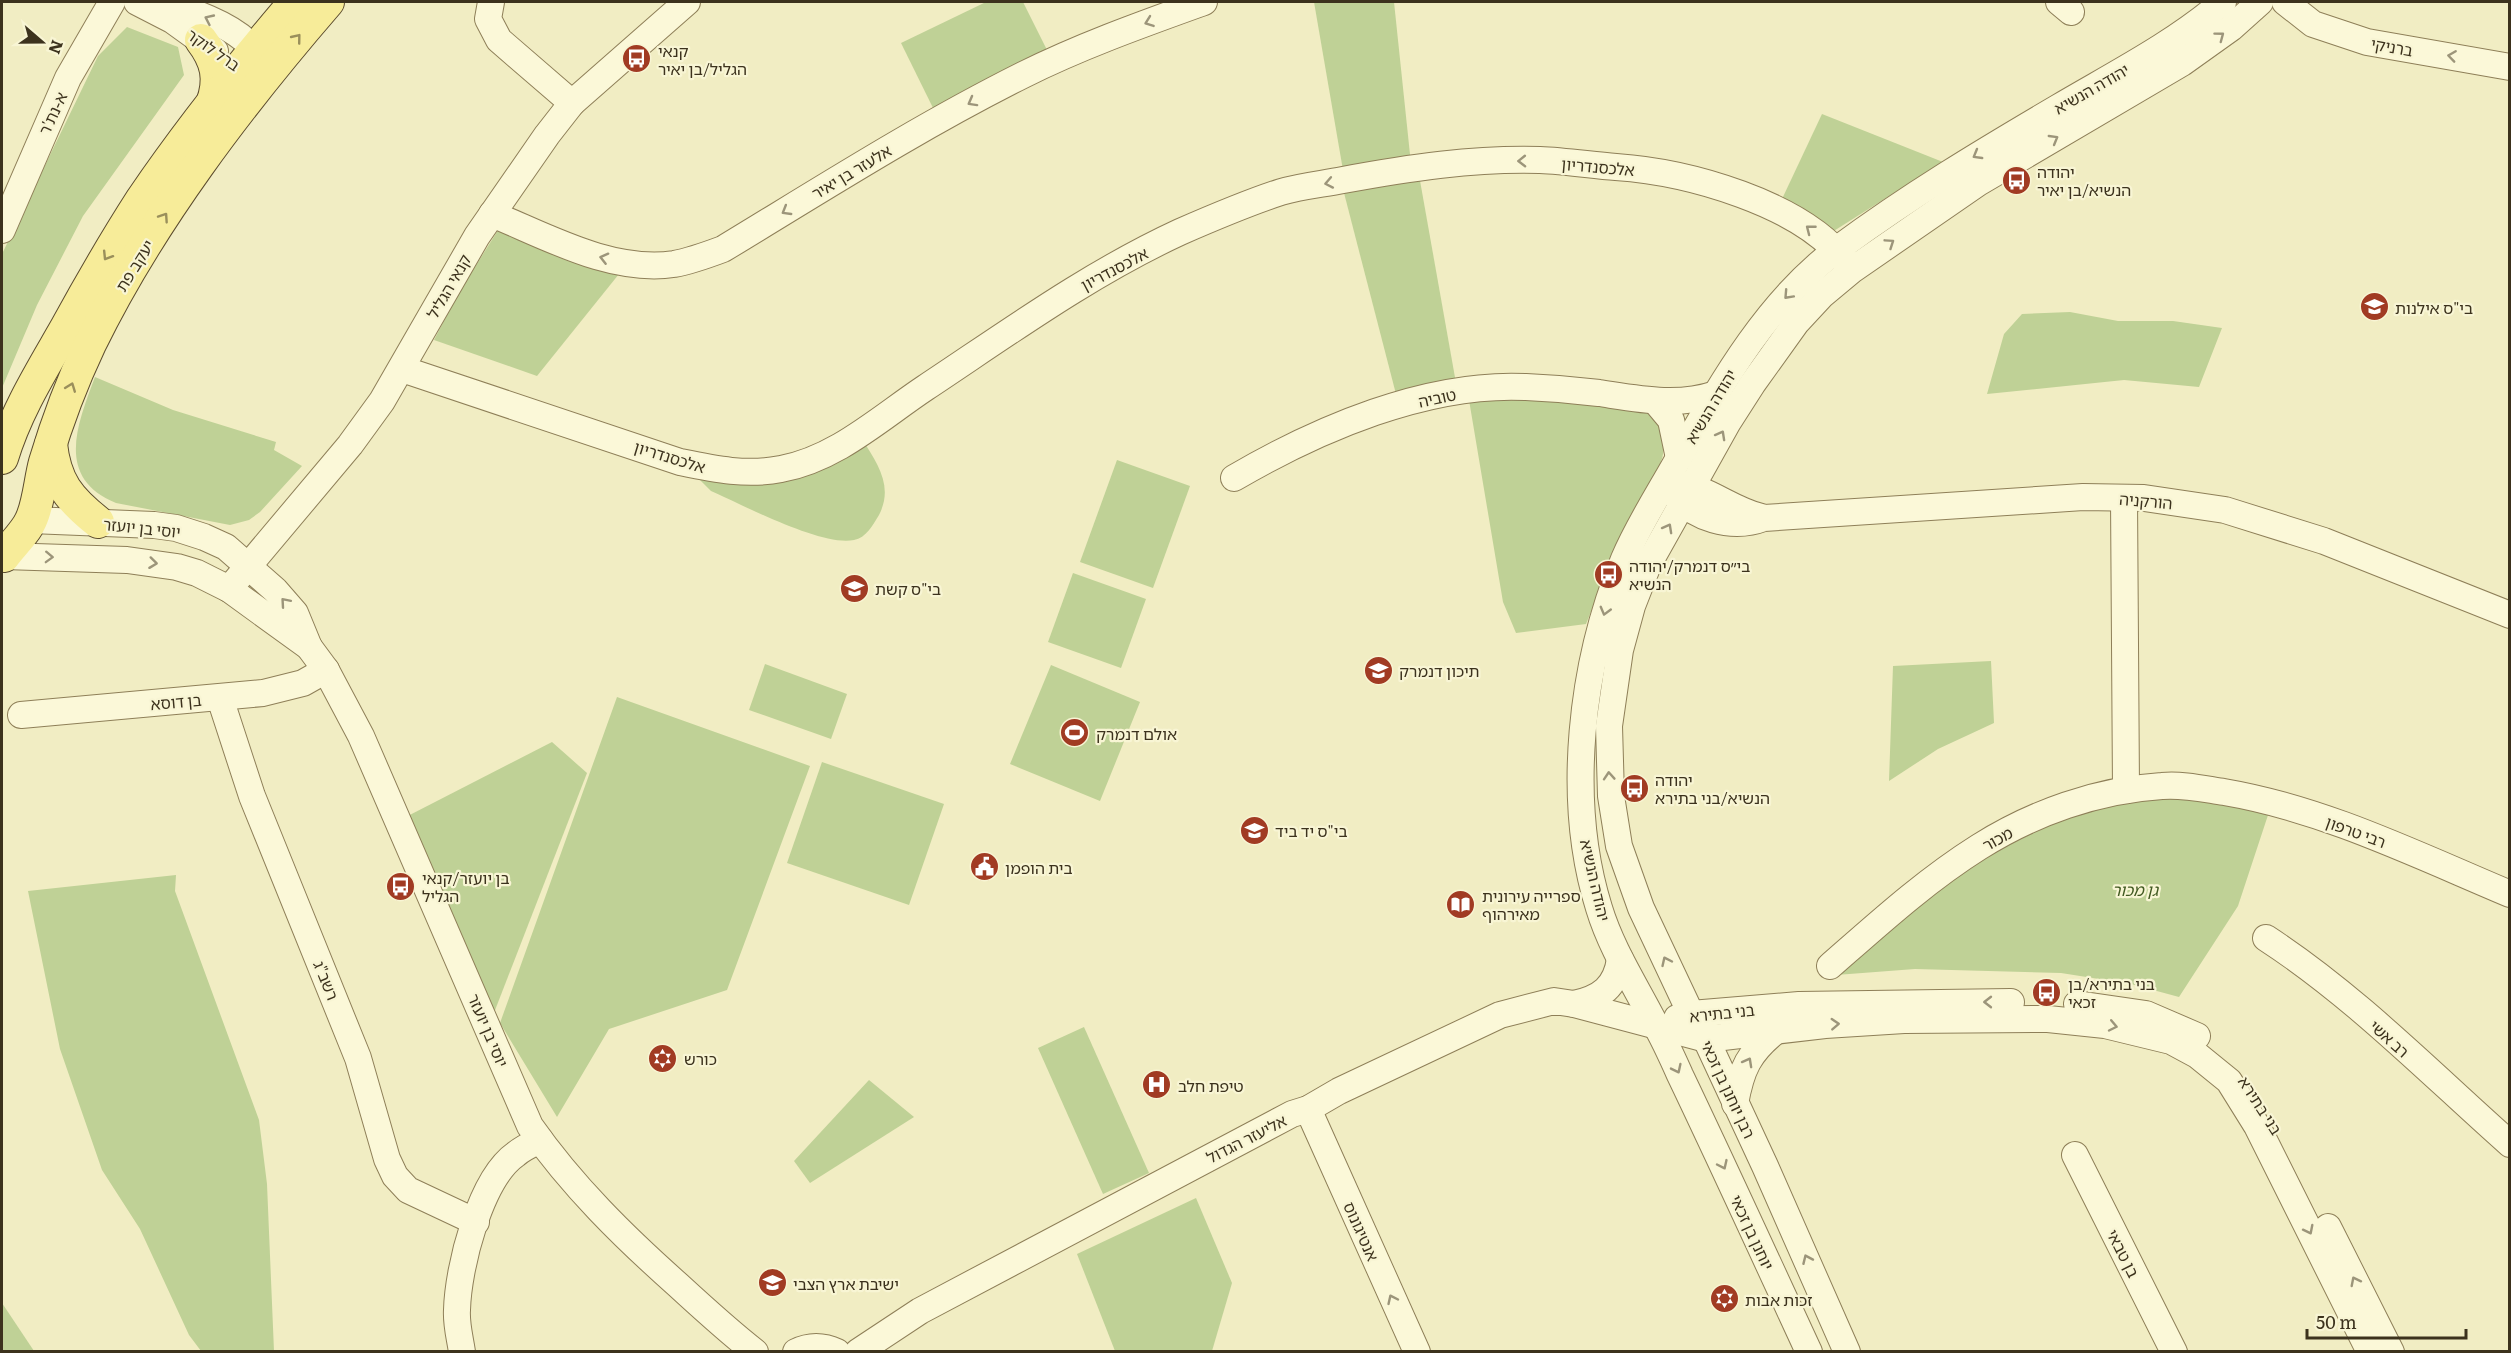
<svg xmlns="http://www.w3.org/2000/svg" width="2511" height="1353" font-family="Literata,'Noto Sans Hebrew',serif">
	<style>
		.green { fill: #bfd196 }
		.lines { fill: none; stroke-linecap: round; stroke-linejoin: round }
		.minor-casing { stroke: #8e7f58; stroke-width: 28 }
		.major-casing { stroke: #5b4b2d; stroke-width: 34 }
		.minor { stroke: #fbf8d8; stroke-width: 26 }
		.major { stroke: #f7ec99; stroke-width: 32 }
		.oneway { stroke: #9c957a }
		.oneway2 { stroke: #9a8f5b }
		.labels { text-anchor: middle; dominant-baseline: central; stroke-width: 4.5; stroke-linejoin: round; paint-order: stroke }
		.street-label { font-size: 16px; fill: #3c321d; stroke: #f8f5d4 }
		.poi-label { font-size: 16px; fill: #3c321d; stroke: #f8f5d4; text-anchor: start }
		.park-label { font-size: 16px; font-style: italic; fill: #425a22; stroke: #f8f5d4 }
	</style>
	<rect width="100%" height="100%" fill="#f1edc3"/>
	<!-- green -->
	<g class="green">
		<polygon points="986,2 1023,2 1050,56 935,112 901,43"/>
		<polygon points="1314,2 1394,2 1411,164 1344,176"/>
		<polygon points="127,27 178,47 184,75 83,216 37,305 2,388 2,254 98,56"/>
		<polygon points="1822,114 1943,162 1829,234 1782,199"/>
		<polygon points="1419,175 1456,383 1397,398 1343,189"/>
		<polygon points="500,227 623,269 537,376 434,340 458,294"/>
		<polygon points="2070,312 2118,321 2173,321 2222,328 2199,387 2124,380 1987,394 2004,334 2022,314"/>
		<path d="M95 377 173 410 276 442 274 450 302 466 260 512 249 520 230 525 116 503C55 478 77 425 95 377Z"/>
		<path d="M1542 397 1643 411C1660 420 1666 435 1663 454 1661 469 1639 505 1631 521 1614 555 1600 589 1586 624L1516 633 1503 602 1469 400Z"/>
		<path d="M862 439C877 463 894 486 879 515 873 525 866 538 854 540 822 547 743 505 711 491L700 480 721 478Z"/>
		<polygon points="1117,460 1190,486 1153,588 1080,562"/>
		<polygon points="1073,573 1146,599 1121,668 1048,642"/>
		<polygon points="1991,661 1994,723 1938,749 1889,781 1893,666"/>
		<polygon points="765,664 847,694 831,739 749,710"/>
		<polygon points="1051,665 1140,702 1100,801 1010,764"/>
		<polygon points="617,697 810,766 727,990 609,1029 557,1117 500,1023"/>
		<polygon points="552,742 587,773 492,1018 398,821"/>
		<polygon points="822,762 944,804 909,905 787,863"/>
		<polygon points="2168,793 2270,809 2238,906 2179,997 2131,984 2061,973 1915,969 1836,975 1976,857 2090,802"/>
		<polygon points="176,875 175,891 259,1120 267,1184 274,1351 201,1351 189,1335 140,1229 102,1170 60,1049 28,891"/>
		<polygon points="1084,1027 1149,1173 1103,1194 1038,1048"/>
		<polygon points="869,1080 914,1117 810,1183 794,1161"/>
		<polygon points="1196,1198 1232,1283 1212,1351 1115,1351 1077,1254"/>
		<polygon points="2,1303 34,1351 2,1351"/>
	</g>
	<g class="lines">
		<defs>
			<g id="minor">
				<polyline points="137,2 172,20 215,51"/>
				<path d="M156 2C185 8 236 25 254 50 258 55 260 62 262 67"/>
				<polyline points="491,2 488,19 499,40 572,103"/>
				<polyline points="2059,2 2071,12"/>
				<polyline points="2285,2 2313,24 2367,42 2510,67"/>
				<path d="M492 214C548 237 611 273 674 264 691 261 707 255 723 249 822 189 919 127 1023 75 1081 46 1143 24 1204 2"/>
				<polyline points="2,230 68,78 112,2"/>
				<path d="M402 369 680 462C714 469 747 476 781 469 836 459 880 418 925 388 1008 333 1089 274 1180 232 1212 218 1247 203 1281 192 1301 186 1323 184 1343 180 1408 168 1474 158 1540 160 1565 161 1591 165 1616 167 1688 172 1801 203 1846 262"/>
				<polyline points="1656,402 1671,420 1679,458"/>
				<path d="M1234 478C1318 429 1427 382 1526 387 1551 388 1575 390 1599 393 1639 399 1677 407 1716 394"/>
				<path d="M1676 484C1707 487 1731 510 1761 517"/>
				<path d="M1672 491C1692 519 1732 530 1764 518L2083 497 2144 498 2225 510 2324 541 2510 615"/>
				<polyline points="2124,498 2126,790"/>
				<polyline points="31,520 154,525 176,528 204,537 226,547 275,590 295,613 309,647"/>
				<path d="M4 556 127 560 177 567 197 573 229 589 309 647 326 670 361 736 530 1126C572 1186 624 1237 678 1285 703 1308 728 1331 755 1352"/>
				<polyline points="229,589 350,445 382,401 477,236 547,135 572,103 687,2"/>
				<polyline points="220,698 252,796 358,1058 387,1159 395,1176 408,1190 476,1222"/>
				<polyline points="21,715 263,693 303,683 326,670"/>
				<path d="M2266 938C2355 996 2431 1074 2510 1144"/>
				<path d="M1830 966C1878 924 1925 881 1979 847 2033 813 2097 790 2162 786 2182 784 2204 789 2224 792 2324 809 2417 855 2510 894"/>
				<path d="M1574 1004C1601 998 1616 987 1620 959"/>
				<polyline points="2077,1004 2146,1014 2197,1036"/>
				<polyline points="1677,1018 1691,1014 1799,1005 2011,1002"/>
				<path d="M1735 1104C1741 1069 1749 1052 1777 1030"/>
				<polyline points="1308,1109 1417,1352"/>
				<polyline points="2075,1155 2174,1352"/>
				<polyline points="2328,1227 2391,1352"/>
				<path d="M462 1352C460 1338 456 1324 457 1310 458 1268 480 1179 516 1154 523 1148 532 1144 540 1140"/>
				<path d="M796 1352C810 1345 822 1345 837 1352"/>
				<polyline points="858,1352 920,1311 1292,1114 1308,1109 1339,1091 1500,1015 1554,1001 1574,1004 1706,1039 1825,1025 1904,1020 2048,1019 2105,1025 2171,1041 2197,1055 2229,1081 2257,1126 2370,1352"/>
				<path d="M1809 1352C1766 1259 1724 1167 1680 1075 1672 1057 1664 1039 1654 1022 1635 985 1611 948 1599 908 1565 799 1581 663 1624 559 1638 526 1658 495 1676 463 1720 386 1766 302 1839 248 1909 196 1984 151 2059 107 2115 74 2174 44 2223 2"/>
				<polyline points="1847,1352 1765,1166 1706,1039 1691,1014 1641,908 1619,846 1611,796 1609,726 1620,650 1632,606 1648,565 1728,422 1753,383 1796,323 1822,295 1852,270 1978,183 2182,63 2231,28 2260,2"/>
			</g>
			<g id="major">
				<path d="M201 40C217 61 221 79 212 104"/>
				<path d="M51 444C55 482 69 499 98 522"/>
				<path d="M2 458C16 411 42 370 66 328 90 284 115 241 142 199 189 130 241 65 295 2"/>
				<path d="M4 556C12 545 26 532 31 520 39 503 40 480 45 462 57 422 72 382 90 344 150 221 239 105 328 2"/>
			</g>
		</defs>
		<!-- minor casing -->
		<use href="#minor" class="minor-casing"/>
		<!-- major casing -->
		<use href="#major" class="major-casing"/>
		<!-- minor -->
		<use href="#minor" class="minor"/>
		<!-- major -->
		<use href="#major" class="major"/>
	</g>
	<!-- one-way arrows -->
	<defs><path id="oneway-chevron" d="M-2-3.5L2.5 0L-2 3.5" fill="none" stroke-width="1.6" stroke-linecap="round" stroke-linejoin="round" transform="scale(1.5)"/></defs>
	<g class="oneway">
		<use href="#oneway-chevron" transform="translate(209 19) rotate(-155)"/>
		<use href="#oneway-chevron" transform="translate(1149 22) rotate(160)"/>
		<use href="#oneway-chevron" transform="translate(2220 36) rotate(-37)"/>
		<use href="#oneway-chevron" transform="translate(2452 56) rotate(-172)"/>
		<use href="#oneway-chevron" transform="translate(972 102) rotate(151)"/>
		<use href="#oneway-chevron" transform="translate(2054 139) rotate(-30)"/>
		<use href="#oneway-chevron" transform="translate(1977 155) rotate(150)"/>
		<use href="#oneway-chevron" transform="translate(1522 161) rotate(179)"/>
		<use href="#oneway-chevron" transform="translate(1329 183) rotate(169)"/>
		<use href="#oneway-chevron" transform="translate(786 211) rotate(149)"/>
		<use href="#oneway-chevron" transform="translate(1810 229) rotate(-142)"/>
		<use href="#oneway-chevron" transform="translate(1890 243) rotate(-34)"/>
		<use href="#oneway-chevron" transform="translate(604 258) rotate(-166)"/>
		<use href="#oneway-chevron" transform="translate(1788 295) rotate(133)"/>
		<use href="#oneway-chevron" transform="translate(1721 435) rotate(-61)"/>
		<use href="#oneway-chevron" transform="translate(1668 528) rotate(-61)"/>
		<use href="#oneway-chevron" transform="translate(49 557) rotate(2)"/>
		<use href="#oneway-chevron" transform="translate(153 563) rotate(7)"/>
		<use href="#oneway-chevron" transform="translate(285 602) rotate(-131)"/>
		<use href="#oneway-chevron" transform="translate(1605 611) rotate(105)"/>
		<use href="#oneway-chevron" transform="translate(1609 776) rotate(-94)"/>
		<use href="#oneway-chevron" transform="translate(1666 961) rotate(-115)"/>
		<use href="#oneway-chevron" transform="translate(1988 1002) rotate(-180)"/>
		<use href="#oneway-chevron" transform="translate(1835 1024) rotate(-3)"/>
		<use href="#oneway-chevron" transform="translate(2113 1026) rotate(12)"/>
		<use href="#oneway-chevron" transform="translate(1748 1062) rotate(-61)"/>
		<use href="#oneway-chevron" transform="translate(1677 1069) rotate(64)"/>
		<use href="#oneway-chevron" transform="translate(1723 1165) rotate(65)"/>
		<use href="#oneway-chevron" transform="translate(2309 1230) rotate(63)"/>
		<use href="#oneway-chevron" transform="translate(1807 1259) rotate(-114)"/>
		<use href="#oneway-chevron" transform="translate(2355 1281) rotate(-117)"/>
		<use href="#oneway-chevron" transform="translate(1392 1299) rotate(-115)"/>
	</g>
	<g class="oneway2">
		<use href="#oneway-chevron" transform="translate(297 38) rotate(-51)"/>
		<use href="#oneway-chevron" transform="translate(164 217) rotate(-56)"/>
		<use href="#oneway-chevron" transform="translate(107 256) rotate(122)"/>
		<use href="#oneway-chevron" transform="translate(71 387) rotate(-69)"/>
	</g>
	<!-- icons -->
	<defs>
		<symbol id="bus-disc" viewBox="-11 -11 22 22"><circle r="9.5" fill="#a13b23" stroke="#f8f5d4"/><path d="M-5-6H5V4H4V6H2V4H-2V6H-4V4H-5ZM-3.5-4V0h7V-4ZM-3.5 1.2v1.5H-2V1.2ZM2 1.2v1.5H3.5V1.2Z" fill="#fff"/></symbol>
		<symbol id="school-disc" viewBox="-11 -11 22 22"><circle r="9.5" fill="#a13b23" stroke="#f8f5d4"/><path d="M0-5L7-2L0 1L-7-2ZM-4 1L0 2.5L4 1V4Q0 6-4 4Z" fill="#fff"/></symbol>
		<symbol id="stadium-disc" viewBox="-11 -11 22 22"><circle r="9.5" fill="#a13b23" stroke="#f8f5d4"/><path d="M0-5a6.5 5 0 1 0 0 10a6.5 5 0 1 0 0-10ZM-3.5-1.8h7v3.6h-7Z" fill="#fff"/></symbol>
		<symbol id="civic-disc" viewBox="-11 -11 22 22"><circle r="9.5" fill="#a13b23" stroke="#f8f5d4"/><path d="M-.6-6.5H3V-4.5H.6V-3L4-1V1h2V6H-6V1h2V-1L-.6-3ZM-1.2 2.5V6h2.4V2.5Z" fill="#fff"/></symbol>
		<symbol id="library-disc" viewBox="-11 -11 22 22"><circle r="9.5" fill="#a13b23" stroke="#f8f5d4"/><path d="M-6-4Q-3-5.5-.7-3.5V5Q-3 3-6 4ZM6-4Q3-5.5 .7-3.5V5Q3 3 6 4Z" fill="#fff"/></symbol>
		<symbol id="synagogue-disc" viewBox="-11 -11 22 22"><circle r="9.5" fill="#a13b23" stroke="#f8f5d4"/><path d="M0-6.5L5.6 3.2H-5.6ZM0 6.5L5.6-3.2H-5.6Z" fill="#fff"/></symbol>
		<symbol id="hospital-disc" viewBox="-11 -11 22 22"><circle r="9.5" fill="#a13b23" stroke="#f8f5d4"/><path d="M-5-5h3v3.5h4V-5h3V5h-3V1.5h-4V5h-3Z" fill="#fff"/></symbol>
		<symbol id="university-disc" viewBox="-11 -11 22 22"><circle r="9.5" fill="#a13b23" stroke="#f8f5d4"/><path d="M0-5L7-2L0 1L-7-2ZM-4 1L0 2.5L4 1V4Q0 6-4 4Z" fill="#fff"/></symbol>
	</defs>
	<g fill-rule="evenodd">
		<use href="#bus-disc" x="620" y="42" width="33" height="33"/>
		<use href="#bus-disc" x="2000" y="164" width="33" height="33"/>
		<use href="#school-disc" x="2358" y="290" width="33" height="33"/>
		<use href="#bus-disc" x="1592" y="558" width="33" height="33"/>
		<use href="#school-disc" x="838" y="572" width="33" height="33"/>
		<use href="#school-disc" x="1362" y="654" width="33" height="33"/>
		<use href="#stadium-disc" x="1058" y="716" width="33" height="33"/>
		<use href="#bus-disc" x="1618" y="772" width="33" height="33"/>
		<use href="#school-disc" x="1238" y="814" width="33" height="33"/>
		<use href="#civic-disc" x="968" y="850" width="33" height="33"/>
		<use href="#bus-disc" x="384" y="870" width="33" height="33"/>
		<use href="#library-disc" x="1444" y="888" width="33" height="33"/>
		<use href="#bus-disc" x="2030" y="976" width="33" height="33"/>
		<use href="#synagogue-disc" x="646" y="1042" width="33" height="33"/>
		<use href="#hospital-disc" x="1140" y="1068" width="33" height="33"/>
		<use href="#university-disc" x="756" y="1266" width="33" height="33"/>
		<use href="#synagogue-disc" x="1708" y="1282" width="33" height="33"/>
	</g>
	<g class="labels">
		<!-- street labels -->
		<g class="street-label">
			<text transform="translate(2392 46) rotate(10)">ברניקי</text>
			<text transform="translate(214 49) rotate(35)">ברל לוקר</text>
			<text transform="translate(2091 88) rotate(-30)">יהודה הנשיא</text>
			<text transform="translate(52 113) rotate(-65)">א-נת'ר</text>
			<text transform="translate(1598 166) rotate(5)">אלכסנדריון</text>
			<text transform="translate(851 171) rotate(-31)">אלעזר בן יאיר</text>
			<text transform="translate(134 265) rotate(-58)">יעקב פת</text>
			<text transform="translate(1114 268) rotate(-28)">אלכסנדריון</text>
			<text transform="translate(448 286) rotate(-60)">קנאי הגליל</text>
			<text transform="translate(1437 397) rotate(-12)">טוביה</text>
			<text transform="translate(1710 406) rotate(-59)">יהודה הנשיא</text>
			<text transform="translate(670 456) rotate(17)">אלכסנדריון</text>
			<text transform="translate(2146 500) rotate(5)">הורקניה</text>
			<text transform="translate(142 527) rotate(6)">יוסי בן יועזר</text>
			<text transform="translate(176 701) rotate(-5)">בן דוסא</text>
			<text transform="translate(2356 831) rotate(20)">רבי טרפון</text>
			<text transform="translate(1997 838) rotate(-29)">מכור</text>
			<text transform="translate(1596 880) rotate(77)">יהודה הנשיא</text>
			<text transform="translate(327 980) rotate(68)">רשב"ג</text>
			<text transform="translate(1722 1012) rotate(-6)">בני בתירא</text>
			<text transform="translate(489 1030) rotate(67)">יוסי בן יועזר</text>
			<text transform="translate(2390 1038) rotate(42)">רב אשי</text>
			<text transform="translate(1729 1089) rotate(65)">רבן יוחנן בן זכאי</text>
			<text transform="translate(2261 1105) rotate(57)">בני בתירא</text>
			<text transform="translate(1246 1138) rotate(-27)">אליעזר הגדול</text>
			<text transform="translate(1362 1231) rotate(66)">אנטיגונוס</text>
			<text transform="translate(1753 1232) rotate(65)">יוחנן בן זכאי</text>
			<text transform="translate(2124 1253) rotate(63)">בן טבאי</text>
		</g>
		<!-- poi labels -->
		<g class="poi-label">
			<text x="658" y="50">קנאי<tspan x="658" dy="18">הגליל/בן יאיר</tspan></text>
			<text x="2037" y="171">יהודה<tspan x="2037" dy="18">הנשיא/בן יאיר</tspan></text>
			<text x="2395" y="307">בי"ס אילנות</text>
			<text x="1629" y="565">בי״ס דנמרק/יהודה<tspan x="1629" dy="18">הנשיא</tspan></text>
			<text x="875" y="588">בי"ס קשת</text>
			<text x="1399" y="670">תיכון דנמרק</text>
			<text x="1096" y="733">אולם דנמרק</text>
			<text x="1655" y="779">יהודה<tspan x="1655" dy="18">הנשיא/בני בתירא</tspan></text>
			<text x="1275" y="830">בי"ס יד ביד</text>
			<text x="1005" y="867">בית הופמן</text>
			<text x="422" y="877">בן יועזר/קנאי<tspan x="422" dy="18">הגליל</tspan></text>
			<text x="1482" y="895">ספרייה עירונית<tspan x="1482" dy="18">מאירהוף</tspan></text>
			<text x="2068" y="983">בני בתירא/בן<tspan x="2068" dy="18">זכאי</tspan></text>
			<text x="684" y="1058">כורש</text>
			<text x="1178" y="1085">טיפת חלב</text>
			<text x="793" y="1283">ישיבת ארץ הצבי</text>
			<text x="1745" y="1299">זכות אבות</text>
		</g>
		<!-- park labels -->
		<g class="park-label">
			<text x="2135" y="889">גן מכור</text>
		</g>
	</g>
	<!-- border -->
	<rect width="2511" height="1353" fill="none" stroke="#3c321d" stroke-width="6"/>
	<!-- north arrow -->
	<g transform="translate(42 42) rotate(110)" stroke="#f8f5d4" stroke-width="4.5" paint-order="stroke">
	<path d="M0-4.5L10 22L0 15L-10 22Z" fill="#3c321d"/>
	<text y="-9" font-size="16" font-weight="bold" text-anchor="middle" fill="#3c321d">N</text>
	</g>
	<!-- scale -->
	<path d="M2307 1329v9h159v-9" fill="none" stroke="#3c321d" stroke-width="3"/>
	<text x="2316" y="1329" font-size="18" fill="#3c321d" stroke="#f8f5d4" stroke-width="4.5" paint-order="stroke">50 m</text>
</svg>
